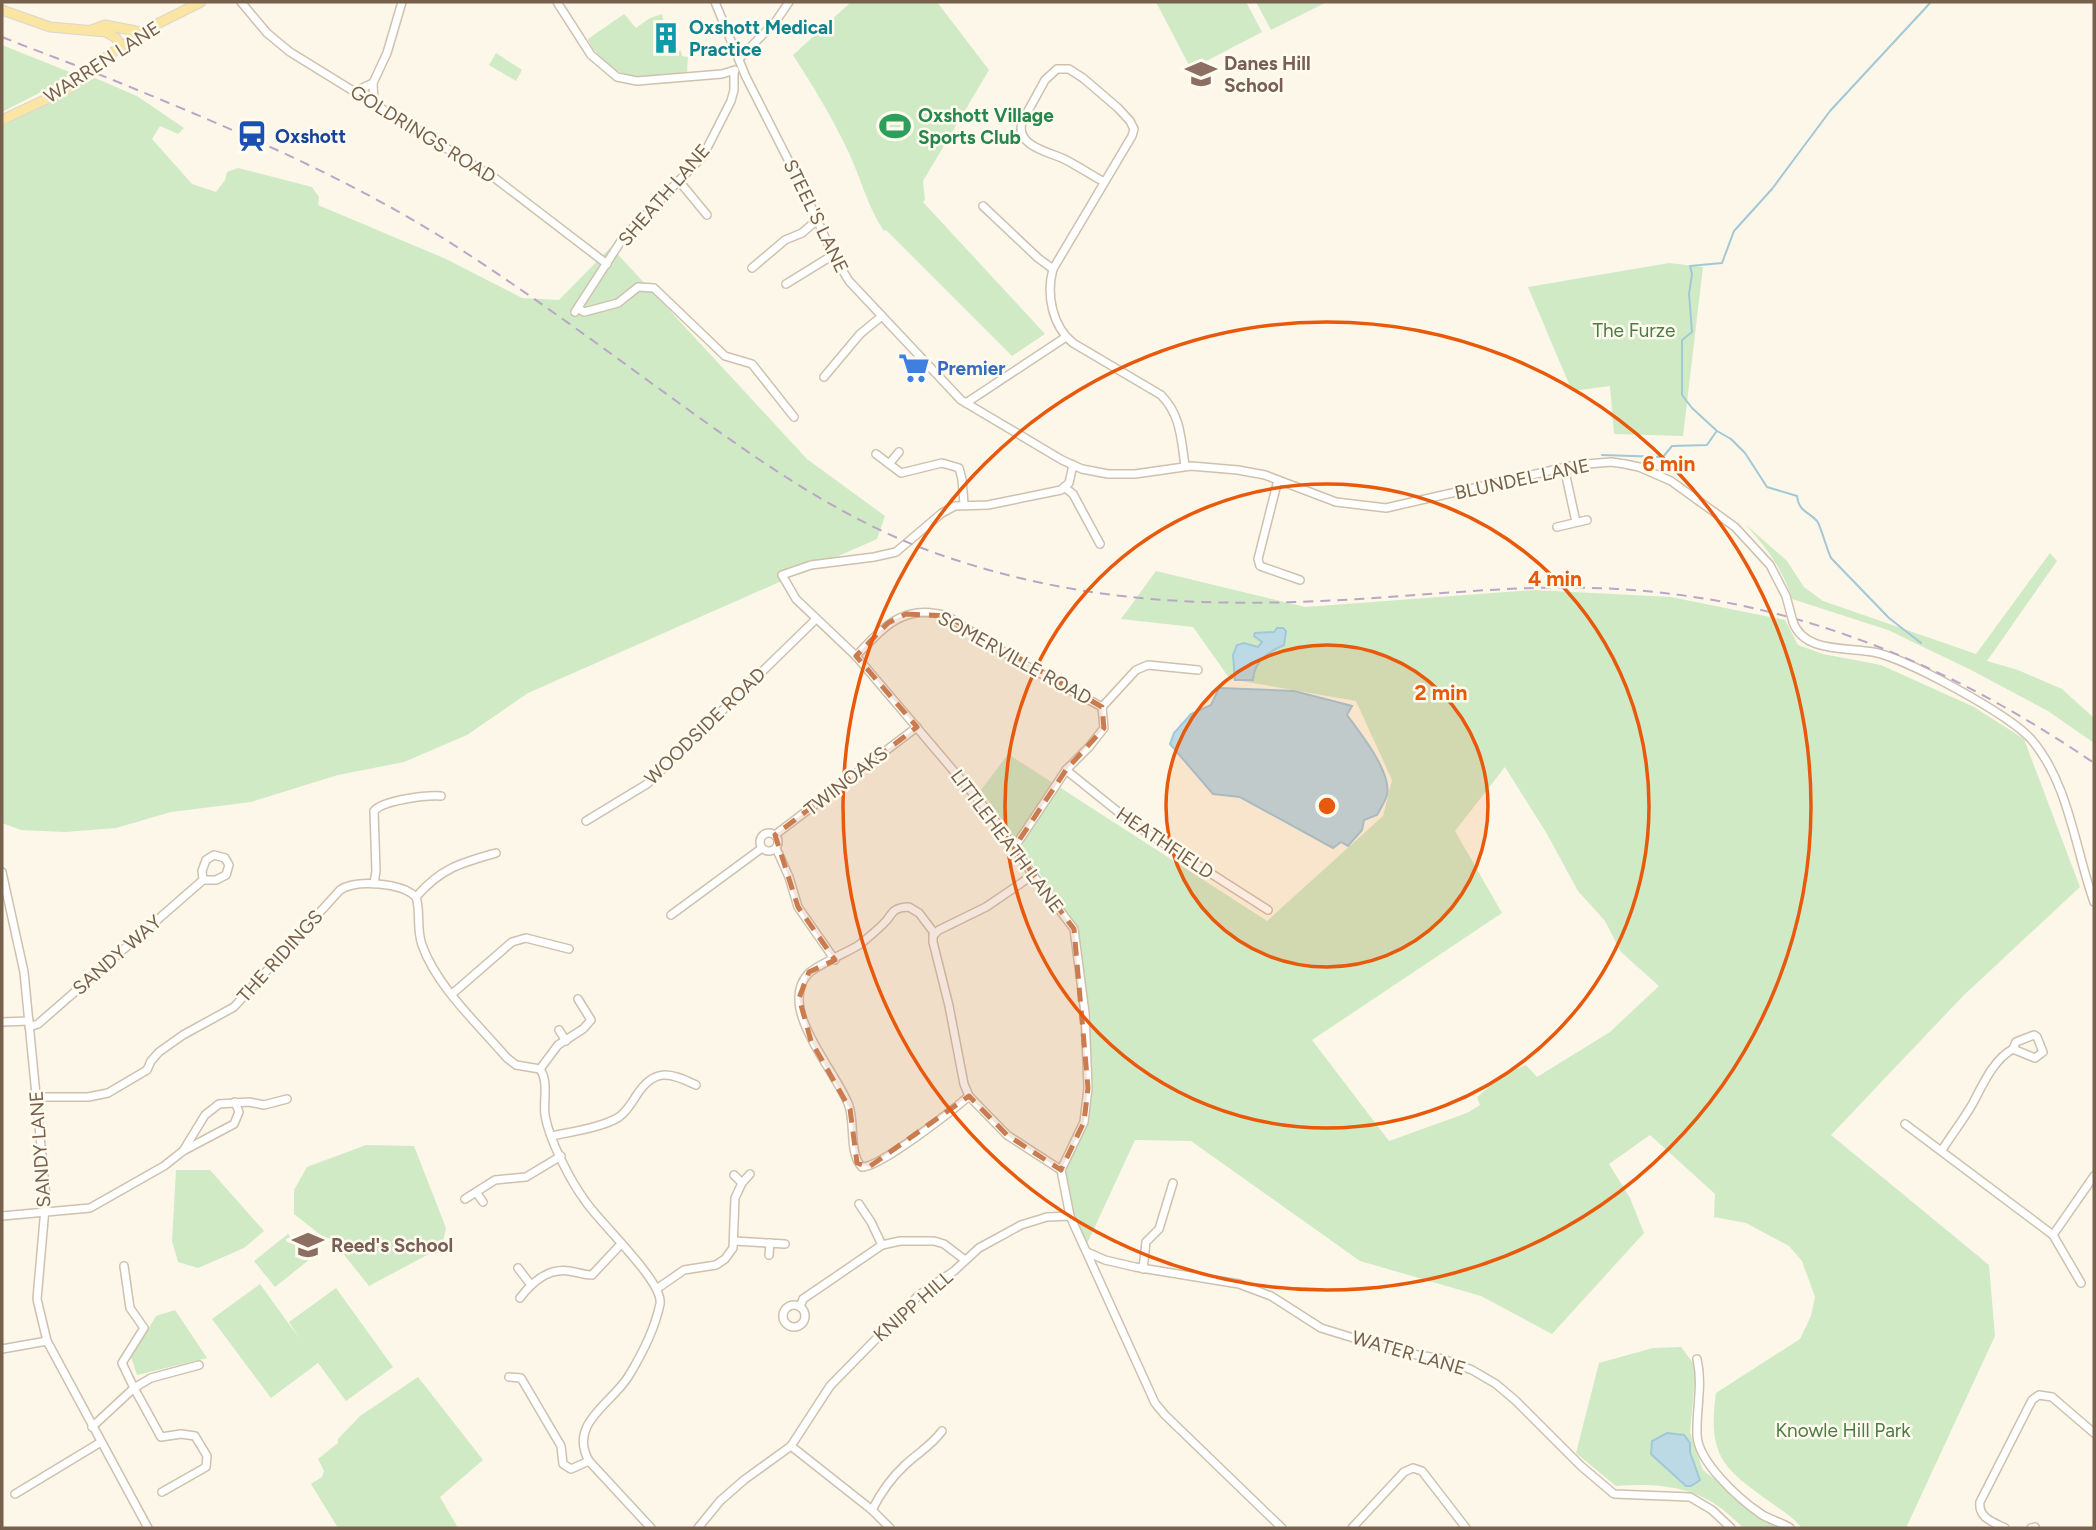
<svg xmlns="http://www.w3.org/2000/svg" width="2096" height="1530" font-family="Figtree,sans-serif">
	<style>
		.green { fill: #d0eac6; fill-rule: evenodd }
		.water { fill: #bcdae6; stroke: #a2c8d8; stroke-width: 2 }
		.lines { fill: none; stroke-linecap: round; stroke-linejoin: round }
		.stream { stroke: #a2c8d8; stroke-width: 2 }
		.minor-casing { stroke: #cfc1ae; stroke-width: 10 }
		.major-casing { stroke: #dcd6d0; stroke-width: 11 }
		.minor { stroke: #fff; stroke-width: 7 }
		.major { stroke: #fae5a2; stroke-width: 9 }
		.rail { stroke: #bca6c7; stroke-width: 2; stroke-dasharray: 10 7; stroke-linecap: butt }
		.minor-bridge-casing { stroke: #cfc1ae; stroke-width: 10; stroke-linecap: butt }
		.major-bridge-casing { stroke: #dcd6d0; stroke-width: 11; stroke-linecap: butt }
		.minor-bridge { stroke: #fff; stroke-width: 7 }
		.major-bridge { stroke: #fae5a2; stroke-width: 9 }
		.marked { fill: #ca7c4e; fill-opacity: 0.2; stroke: #ca7c4e; stroke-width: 5; stroke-dasharray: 14 9; stroke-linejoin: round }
		.ring { fill: none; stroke: #e8590c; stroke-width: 3.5 }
		.labels { text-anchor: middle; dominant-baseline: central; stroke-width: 5; stroke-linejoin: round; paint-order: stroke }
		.culture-label { font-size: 19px; font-weight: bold; fill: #0d838f; stroke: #fffbef; text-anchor: start }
		.street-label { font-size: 19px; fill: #77614c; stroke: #fffbef }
		.education-label { font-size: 19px; font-weight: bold; fill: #785e54; stroke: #fffbef; text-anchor: start }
		.leisure-label { font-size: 19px; font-weight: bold; fill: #27864d; stroke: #fffbef; text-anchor: start }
		.transit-label { font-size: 19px; font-weight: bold; fill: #164399; stroke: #fffbef; text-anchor: start }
		.park-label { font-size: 19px; fill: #4c7c43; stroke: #fffbef }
		.shop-label { font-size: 19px; font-weight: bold; fill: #366cbe; stroke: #fffbef; text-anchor: start }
		.centre { fill: #e8590c; stroke: #fffbef; stroke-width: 3.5 }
		.ring-label { font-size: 21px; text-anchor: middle; font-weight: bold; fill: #e8590c; stroke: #fffbef; stroke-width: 5; stroke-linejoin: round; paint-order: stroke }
	</style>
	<rect width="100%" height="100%" fill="#fcf7e8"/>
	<!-- green -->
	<g class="green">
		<path d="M851 2H937L989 70 923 181 925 200 923 202 1045 334 1012 356 886 230 884 231C867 206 861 178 848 151 832 117 813 86 793 55Z"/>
		<polygon points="1156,2 1246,2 1262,32 1191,69"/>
		<polygon points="1256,2 1327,2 1271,30"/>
		<path d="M624 14 636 28 650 18 662 14 666 31 657 34 659 45 669 43 672 53 681 51 682 56 688 57 687 72C656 75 623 85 600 57 595 51 591 47 588 39Z"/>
		<polygon points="2,45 72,73 51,87 2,112"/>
		<polygon points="496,53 522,70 516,81 489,65"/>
		<polygon points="95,78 137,96 184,128 178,134 160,126 152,139 192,184 216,192 225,180 227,172 238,168 312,187 319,197 318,205 446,259 522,298 559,300 611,247 807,459 885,516 877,539 528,693 467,735 404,762 338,775 251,802 171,812 116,828 65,832 21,830 2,823 2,126"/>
		<polygon points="1669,263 1703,267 1683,436 1614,434 1610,386 1572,391 1528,287"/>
		<path d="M1745 524 1787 561 1804 587 1823 601 1976 654 2050 553 2057 561 1987 661 2018 670 2062 689 2094 718V743L2048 711 1971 670 1888 630 1792 599C1783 569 1766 547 1745 524Z"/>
		<path d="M1156 571 1305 607 1534 590 1671 597 1785 620 1798 645 1823 654 1881 665 1974 707 2024 739 2080 887 1963 996 1831 1135 1989 1265 1995 1336 1906 1528H1802C1794 1518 1783 1511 1773 1504 1724 1469 1707 1457 1716 1393L1800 1339 1811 1316 1815 1297 1802 1261 1789 1246 1746 1223 1714 1217 1715 1194 1650 1135 1609 1164 1630 1198 1644 1233 1552 1334 1481 1296 1360 1261 1191 1141 1135 1140 1086 1246 1074 1216 1063 1169 1086 1122 1085 1013 1078 928 981 790 1008 754 1267 921 1383 816 1392 780 1356 701 1230 679 1193 627 1121 619ZM1505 767 1547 834 1578 891 1605 921 1621 952 1659 986 1610 1032 1537 1077 1526 1065 1506 1073 1477 1097 1480 1105 1467 1113 1389 1141 1312 1040 1502 913 1455 831Z"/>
		<polygon points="366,1145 414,1146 446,1228 442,1247 369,1286 341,1251 294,1214 294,1190 307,1167"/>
		<polygon points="176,1170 210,1170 264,1231 244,1248 198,1268 178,1262 172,1241"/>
		<polygon points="288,1234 309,1260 275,1287 254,1261"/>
		<polygon points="260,1284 299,1338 289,1322 336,1288 393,1367 346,1401 318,1363 271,1398 212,1319"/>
		<polygon points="175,1310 207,1358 137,1375 131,1357 156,1316"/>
		<path d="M1681 1347 1696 1367 1690 1432 1703 1470 1776 1527 1774 1528H1744C1735 1521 1727 1512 1718 1506 1689 1485 1650 1483 1616 1486L1576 1453 1599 1363 1653 1348Z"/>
		<polygon points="418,1377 483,1460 440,1497 458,1528 338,1528 311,1484 322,1477 324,1471 318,1459 338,1443 338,1439 360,1416"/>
	</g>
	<!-- water -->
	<g class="water">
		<path d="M1277 628H1283L1286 631 1284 645C1268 652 1254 661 1253 680H1235L1233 655 1237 645 1244 643 1258 647 1262 642 1254 636 1255 633 1274 632Z"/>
		<path d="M1219 688 1294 691 1352 706 1347 715C1360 733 1392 772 1387 795 1385 802 1380 809 1377 815L1364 820 1362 830 1348 846 1341 842 1333 848 1240 797 1213 794 1170 744 1174 733 1191 714 1211 705Z"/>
		<polygon points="1667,1433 1684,1435 1690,1443 1690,1452 1700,1480 1691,1486 1686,1486 1651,1454 1652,1441"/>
	</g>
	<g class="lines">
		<!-- stream -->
		<g class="stream">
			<polyline points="1602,455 1663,457 1672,446 1707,445 1716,432"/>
			<path d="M1921 643 1889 618 1831 558C1827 550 1820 524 1817 521 1808 511 1799 512 1797 496L1767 487 1745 453 1731 439 1717 431 1692 408 1682 395V340L1692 332 1689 294 1692 274 1690 266 1722 263 1734 231 1772 189 1830 111 1931 2"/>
		</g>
		<defs>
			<g id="minor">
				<polyline points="241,2 267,33 290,52 496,179 607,264"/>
				<polyline points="557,2 591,55 617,77 637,81 722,74 735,70"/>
				<polyline points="715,2 746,77 804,191 833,255 849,281 961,400 1062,460 1082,469 1108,474 1135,474 1191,466 1238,470 1265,475 1336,502 1386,508 1575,465 1611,462 1625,464 1639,467 1671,481 1735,527 1770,565 1786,596"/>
				<polyline points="739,59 776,21 789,2"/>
				<polyline points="354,92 373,83"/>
				<polyline points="374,105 373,83 387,53 402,2"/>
				<polyline points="679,181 707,215"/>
				<path d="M1104 182C1091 175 1078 166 1064 159 1049 152 1015 146 1022 122L1045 80 1057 69H1069L1083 78 1118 108 1130 121 1134 129 1132 136 1053 269C1046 294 1052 326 1073 343L1161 395C1181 415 1181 439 1185 466"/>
				<polyline points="983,206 1038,258 1053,269"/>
				<polyline points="752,268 785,240 802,233 817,220"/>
				<polyline points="786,284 833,255"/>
				<polyline points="578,308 584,312 588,311 618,303 638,287 654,288 725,356 752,364 794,417"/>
				<polyline points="575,312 623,238 703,156 731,101 734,90 734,71"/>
				<polyline points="824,377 860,334 882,316"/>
				<polyline points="966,403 1066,337"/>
				<polyline points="876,454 901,473 942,463 959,468 962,479 964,504"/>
				<polyline points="889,464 899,452"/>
				<polyline points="1073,465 1069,483 1061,490 988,505 955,506 942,513 896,552 874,557 811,565 782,575 796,599 856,656 992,816 1033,875 1074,929 1085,1013 1088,1088 1084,1122 1061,1170 1070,1216 1155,1403 1165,1415 1282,1528"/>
				<polyline points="1564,467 1576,522"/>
				<polyline points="1278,480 1258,559 1260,566 1300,580"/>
				<polyline points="1064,487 1073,494 1100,544"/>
				<polyline points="1557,527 1587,520"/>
				<path d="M1793 622C1804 653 1847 647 1873 652 1906 658 2008 714 2031 739 2069 783 2075 849 2094 902"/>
				<path d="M856 656C884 627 903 603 947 616L1021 663 1102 707 1104 728 1089 747 1066 770 1014 848"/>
				<polyline points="1102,707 1136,670 1148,665 1198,670"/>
				<polyline points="1066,770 1132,823 1268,910"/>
				<polyline points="586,821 647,784 815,620"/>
				<circle cx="769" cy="842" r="9"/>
				<polyline points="775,835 917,727"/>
				<polyline points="776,848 789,877 798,907 835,960"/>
				<path d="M496 853C461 863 441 868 416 897 421 912 416 928 422 945 437 987 478 1024 507 1058L516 1065 540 1069"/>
				<polyline points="2,872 24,972 46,1197 37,1299 47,1341 148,1528"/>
				<polyline points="1033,875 986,907 939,930 933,935 933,942 949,1006 964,1084 969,1096 1007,1135 1061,1170"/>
				<path d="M374 883 376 871 374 811C383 800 427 795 441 796"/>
				<polyline points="671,915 762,848"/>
				<path d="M935 934 919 913 909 907C904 907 898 908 894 911 891 914 889 917 887 920 879 929 869 937 859 945 846 953 815 966 808 974 776 1009 838 1073 849 1106 855 1123 849 1155 862 1167 879 1168 953 1110 969 1096"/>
				<polyline points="452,994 512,942 526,938 569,949"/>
				<polyline points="2,1022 29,1021"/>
				<polyline points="29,1027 38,1024 203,880 202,871 206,860 214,855 225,858 229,865 226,875 216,880 203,880"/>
				<polyline points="559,1030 566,1041"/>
				<path d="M540 1069C549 1082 543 1100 545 1115 549 1140 571 1182 586 1202 600 1223 664 1282 660 1304 655 1328 641 1356 628 1377 611 1404 568 1424 589 1461L651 1528"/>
				<polyline points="540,1069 558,1045 583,1029 591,1020 578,999"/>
				<path d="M36 1097H88L108 1093 147 1070 151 1061 159 1052 183 1035 234 1007 340 890C357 879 402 883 416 897"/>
				<polyline points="1905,1124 2053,1235 2081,1283"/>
				<path d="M552 1136C570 1132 604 1127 619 1117 627 1111 631 1104 636 1096 654 1068 669 1072 696 1085"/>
				<path d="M1942 1150C1952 1134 1964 1119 1973 1103 1983 1084 1994 1059 2013 1049L2035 1058 2043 1052 2037 1037 2034 1035 2016 1042 2013 1049"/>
				<polyline points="183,1151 205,1115 219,1104 249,1102 264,1105 287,1099"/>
				<polyline points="734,1175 742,1183"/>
				<polyline points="476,1192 483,1202"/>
				<polyline points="465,1199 495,1180 526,1177 561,1156"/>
				<polyline points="859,1204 871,1222 882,1245"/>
				<polyline points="2,1216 90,1208 164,1166 183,1151 234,1124 239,1112 235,1102"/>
				<polyline points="2053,1235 2094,1176"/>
				<polyline points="734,1241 785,1244"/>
				<polyline points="1087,1252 1105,1260 1135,1267 1239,1284 1271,1296 1321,1328 1399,1352 1443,1359 1472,1370 1496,1384 1516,1401 1581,1466 1614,1494 1690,1497 1712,1510 1731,1528"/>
				<polyline points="769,1255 770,1243"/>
				<polyline points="518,1268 531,1285"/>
				<polyline points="1143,1269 1146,1242 1159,1229 1173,1183"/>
				<polyline points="658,1288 684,1270 716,1265 725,1259 733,1248 735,1198 742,1183 750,1174"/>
				<path d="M520 1298C532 1282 548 1268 569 1271 577 1272 584 1275 592 1275L621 1244"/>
				<circle cx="794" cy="1316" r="11"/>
				<polyline points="800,1307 803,1299 882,1245 900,1241 934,1241 944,1244 965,1260"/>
				<polyline points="2,1349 47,1341"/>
				<path d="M1697 1359C1703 1385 1696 1409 1697 1435 1698 1462 1739 1499 1761 1514 1770 1520 1781 1522 1790 1528"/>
				<polyline points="509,1377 521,1378 561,1446 563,1464 571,1469 589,1461"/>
				<polyline points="92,1427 134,1388 122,1363 144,1328 130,1308 124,1266"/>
				<polyline points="791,1446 872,1510 890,1528"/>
				<polyline points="162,1492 206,1467 207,1456 195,1436 181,1434 161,1437 134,1388 151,1378 199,1365"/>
				<polyline points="15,1494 101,1442"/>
				<path d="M872 1510C881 1492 891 1478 905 1465 919 1452 931 1446 942 1431"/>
				<polyline points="698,1528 720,1501 744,1480 791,1446 830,1386 919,1295 954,1271 979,1248 1021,1225 1047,1217 1070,1216"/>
				<polyline points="1352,1528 1404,1472 1413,1468 1422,1471 1466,1528"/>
				<path d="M2005 1528C1993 1522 1978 1518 1980 1502L2032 1400 2039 1395 2052 1397 2094 1433"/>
				<polyline points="2031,1528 2035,1527"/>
			</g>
			<g id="major">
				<polyline points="2,10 50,27 106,32 116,38 120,45"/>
				<polyline points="91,30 105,25 141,32"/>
				<polyline points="105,58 141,32 201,2"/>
				<polyline points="2,120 70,88"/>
			</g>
		</defs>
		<!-- minor casing -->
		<use href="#minor" class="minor-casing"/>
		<!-- major casing -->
		<use href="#major" class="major-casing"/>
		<!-- minor -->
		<use href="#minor" class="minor"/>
		<!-- major -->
		<use href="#major" class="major"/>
		<!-- rail -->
		<path class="rail" d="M2 37C37 51 73 64 108 78 221 124 334 171 438 235 518 285 596 343 672 398 755 458 841 520 938 554 1067 599 1186 607 1321 601 1420 597 1518 583 1617 589 1794 599 1949 664 2094 763"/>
		<defs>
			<polyline id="minor-bridge" points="1786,596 1793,622"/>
			<polyline id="major-bridge" points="70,88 105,58"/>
		</defs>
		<!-- minor-bridge casing -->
		<use href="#minor-bridge" class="minor-bridge-casing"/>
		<!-- major-bridge casing -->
		<use href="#major-bridge" class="major-bridge-casing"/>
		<!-- minor-bridge -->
		<use href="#minor-bridge" class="minor-bridge"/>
		<!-- major-bridge -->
		<use href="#major-bridge" class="major-bridge"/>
	</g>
	<!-- marked area -->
	<path class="marked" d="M906 614 947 616 1102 707 1104 728 1066 770 1014 848 1074 929 1088 1088 1084 1122 1061 1170 1007 1135 969 1096 869 1167 857 1163 850 1109 811 1041 799 998 809 972 835 960 798 907 775 835 917 727 856 656 888 623Z"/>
	<!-- distance rings -->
	<circle cx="1327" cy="806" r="161" fill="#e8590c" fill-opacity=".12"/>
	<g class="ring">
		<circle cx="1327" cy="806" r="161"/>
		<circle cx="1327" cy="806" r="322"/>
		<circle cx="1327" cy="806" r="484"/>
	</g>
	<!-- icons -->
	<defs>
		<symbol id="building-bare" viewBox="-9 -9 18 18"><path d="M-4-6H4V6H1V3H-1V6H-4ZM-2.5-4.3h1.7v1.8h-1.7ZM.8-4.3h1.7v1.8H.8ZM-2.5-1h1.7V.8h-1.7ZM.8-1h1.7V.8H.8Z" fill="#0f9aa8" stroke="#fffbef" stroke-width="2.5" paint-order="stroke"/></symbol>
		<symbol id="school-bare" viewBox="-9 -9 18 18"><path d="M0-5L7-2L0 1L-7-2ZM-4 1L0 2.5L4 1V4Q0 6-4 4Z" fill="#8d6e63" stroke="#fffbef" stroke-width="2.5" paint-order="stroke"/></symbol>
		<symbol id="stadium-bare" viewBox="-9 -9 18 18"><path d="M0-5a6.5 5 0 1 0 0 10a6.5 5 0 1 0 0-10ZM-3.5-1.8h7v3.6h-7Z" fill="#2e9e5b" stroke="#fffbef" stroke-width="2.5" paint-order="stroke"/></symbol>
		<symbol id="station-bare" viewBox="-9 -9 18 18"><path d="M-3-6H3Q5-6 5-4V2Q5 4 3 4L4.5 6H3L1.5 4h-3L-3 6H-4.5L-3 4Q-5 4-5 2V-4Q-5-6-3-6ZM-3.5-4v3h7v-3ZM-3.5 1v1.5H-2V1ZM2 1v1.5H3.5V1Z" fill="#1a4fb4" stroke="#fffbef" stroke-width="2.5" paint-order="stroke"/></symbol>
		<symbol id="supermarket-bare" viewBox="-9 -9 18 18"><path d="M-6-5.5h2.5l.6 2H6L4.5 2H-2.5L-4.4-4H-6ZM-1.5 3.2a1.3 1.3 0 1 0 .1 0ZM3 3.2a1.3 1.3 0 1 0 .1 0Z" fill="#3f7fe0" stroke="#fffbef" stroke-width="2.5" paint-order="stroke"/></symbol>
	</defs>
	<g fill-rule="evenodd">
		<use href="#building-bare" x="644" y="16" width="44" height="44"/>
		<use href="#school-bare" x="1179" y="52" width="44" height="44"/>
		<use href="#stadium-bare" x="873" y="104" width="44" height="44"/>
		<use href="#station-bare" x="230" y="114" width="44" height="44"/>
		<use href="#supermarket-bare" x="892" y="346" width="44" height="44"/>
		<use href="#school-bare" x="286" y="1223" width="44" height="44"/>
	</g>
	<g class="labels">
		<!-- culture labels -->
		<g class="culture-label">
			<text x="689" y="27">Oxshott Medical<tspan x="689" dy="22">Practice</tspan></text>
		</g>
		<!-- street labels -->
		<g class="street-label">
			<text transform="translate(102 62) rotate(-33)">WARREN LANE</text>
			<text transform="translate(423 134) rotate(32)">GOLDRINGS ROAD</text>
			<text transform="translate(664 195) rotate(-49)">SHEATH LANE</text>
			<text transform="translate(816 216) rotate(64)">STEEL'S LANE</text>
			<text transform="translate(1522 479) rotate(-12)">BLUNDEL LANE</text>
			<text transform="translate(1015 658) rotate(29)">SOMERVILLE ROAD</text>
			<text transform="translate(705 726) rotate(-44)">WOODSIDE ROAD</text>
			<text transform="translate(846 781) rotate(-38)">TWINOAKS</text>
			<text transform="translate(1007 841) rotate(53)">LITTLEHEATH LANE</text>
			<text transform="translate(1165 843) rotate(34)">HEATHFIELD</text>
			<text transform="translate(117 955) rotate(-41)">SANDY WAY</text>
			<text transform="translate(280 956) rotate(-48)">THE RIDINGS</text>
			<text transform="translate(40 1149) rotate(-94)">SANDY LANE</text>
			<text transform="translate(913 1306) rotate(-41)">KNIPP HILL</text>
			<text transform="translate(1409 1353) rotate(16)">WATER LANE</text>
		</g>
		<!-- education labels -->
		<g class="education-label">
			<text x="1224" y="63">Danes Hill<tspan x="1224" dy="22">School</tspan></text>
			<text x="331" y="1245">Reed's School</text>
		</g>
		<!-- leisure labels -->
		<g class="leisure-label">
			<text x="918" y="115">Oxshott Village<tspan x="918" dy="22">Sports Club</tspan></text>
		</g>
		<!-- transit labels -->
		<g class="transit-label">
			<text x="275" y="136">Oxshott</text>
		</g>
		<!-- park labels -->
		<g class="park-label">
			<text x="1634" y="330">The Furze</text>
			<text x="1843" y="1430">Knowle Hill Park</text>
		</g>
		<!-- shop labels -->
		<g class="shop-label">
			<text x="937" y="368">Premier</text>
		</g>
	</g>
	<circle cx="1327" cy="806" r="10" class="centre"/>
	<g class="ring-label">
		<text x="1669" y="471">6 min</text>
		<text x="1555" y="586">4 min</text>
		<text x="1441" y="700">2 min</text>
	</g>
	<!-- border -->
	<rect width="2096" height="1530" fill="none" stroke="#77614c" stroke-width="7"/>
</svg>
